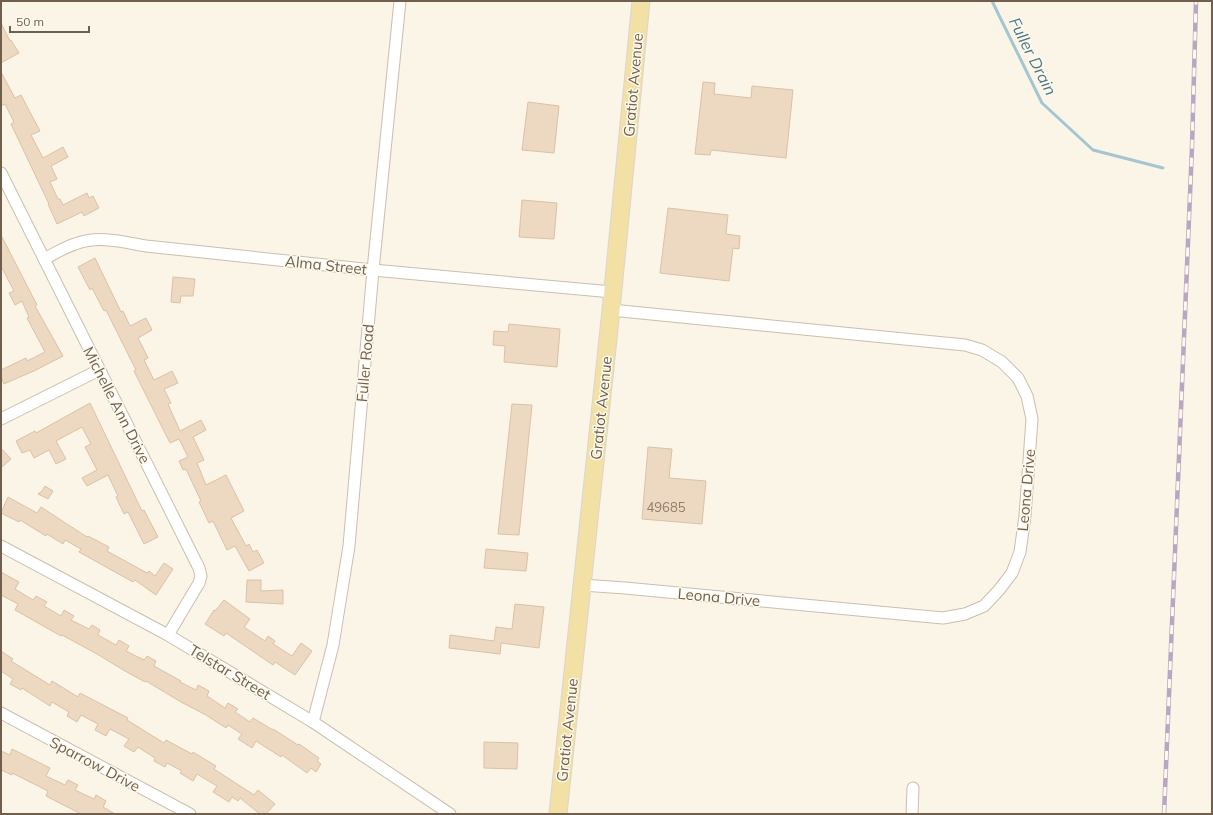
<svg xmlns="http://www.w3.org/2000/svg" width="1213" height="815" font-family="Mulish,sans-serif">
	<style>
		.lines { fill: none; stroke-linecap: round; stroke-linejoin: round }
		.stream { stroke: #a4c5d2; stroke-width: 3 }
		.building { fill: #edd8c1; stroke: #ddc1a3 }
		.minor-casing { stroke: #cbbeae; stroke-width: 13 }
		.primary-casing { stroke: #dad5d1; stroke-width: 19 }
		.minor { stroke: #fff; stroke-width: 11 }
		.primary { stroke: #f2e0a5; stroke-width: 17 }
		.rail-casing { stroke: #b9a6c2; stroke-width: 4.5 }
		.rail { stroke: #fdf9ec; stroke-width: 3; stroke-dasharray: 9; stroke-linecap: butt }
		.labels { text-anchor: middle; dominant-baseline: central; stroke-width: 3; stroke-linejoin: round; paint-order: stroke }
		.number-label { font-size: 13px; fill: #907d6b }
		.street-label { font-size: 15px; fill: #715f4e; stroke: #fdf9ec }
		.water-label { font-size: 16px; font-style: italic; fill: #4d7789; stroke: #fdf9ec }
	</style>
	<rect width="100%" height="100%" fill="#faf5e6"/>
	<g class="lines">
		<!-- stream -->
		<polyline class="stream" points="992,1 1042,103 1093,150 1163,168"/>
	</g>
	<!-- building -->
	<g class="building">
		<polygon points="1,23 10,41 11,40 19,53 1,63"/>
		<polygon points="1,72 15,98 21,95 40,131 31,135 43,158 63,147 68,157 51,166 57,179 50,182 58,199 60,199 63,205 87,193 89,198 93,196 99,208 84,216 82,212 57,224 48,204 49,204 11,124 14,122 5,104 1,106"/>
		<polygon points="703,82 715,83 714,94 751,98 752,86 793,90 786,158 711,150 710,155 695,154"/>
		<polygon points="528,102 559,106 554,153 522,150"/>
		<polygon points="522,200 557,203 554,239 519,237"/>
		<polygon points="668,208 728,215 726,234 740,236 739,249 733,248 729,281 660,273"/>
		<polygon points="1,235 37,305 35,306 63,356 36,370 4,384 1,376 1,370 26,358 27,361 45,352 27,318 29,317 22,301 15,305 9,293 14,291 1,266"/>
		<polygon points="95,258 121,312 123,311 130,326 146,318 152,330 138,338 148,358 144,360 154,380 172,371 178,383 164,389 171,403 168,404 180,431 201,420 206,430 193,437 204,460 197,463 206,485 226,475 244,511 231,518 246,546 249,544 253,552 257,550 264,563 249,571 235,546 227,550 213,521 209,523 199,502 201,501 186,469 183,470 179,461 188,457 179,439 170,443 134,371 136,370 106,310 104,311 92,288 90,290 78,267"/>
		<polygon points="173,277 195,279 193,296 181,296 180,303 171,302"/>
		<polygon points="509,324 560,329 557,367 504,362 505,346 493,345 494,331 508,332"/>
		<polygon points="90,403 142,511 144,510 158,537 144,544 128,512 124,514 116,497 118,496 108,475 87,486 82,478 97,470 85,447 91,444 82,427 56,441 66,459 56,464 49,450 34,458 30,450 22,453 16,441 35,431 36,433"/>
		<polygon points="512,404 532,405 519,535 498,534"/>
		<polygon points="648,447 672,449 669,478 706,481 702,524 642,519"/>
		<polygon points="1,448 11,459 1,468"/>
		<polygon points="45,486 53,491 48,499 38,494 42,491"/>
		<polygon points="8,497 37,513 41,507 87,537 88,536 109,547 107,551 147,573 149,571 155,576 164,563 173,569 156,595 135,580 133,582 79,552 81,549 65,540 63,544 47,534 46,536 20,520 19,522 1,513"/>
		<polygon points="486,549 528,553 526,571 484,568"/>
		<polygon points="1,572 19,582 15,589 33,600 36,596 47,602 44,606 61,616 64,610 74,616 71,620 89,629 92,625 100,630 98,635 116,645 119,640 129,646 126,651 144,660 147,656 156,661 154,666 181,681 180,682 196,690 198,685 209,691 207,696 225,708 228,703 238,709 235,712 250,722 253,718 273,730 273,729 298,745 299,744 319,758 317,761 321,764 316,772 311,768 307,773 282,755 281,757 256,741 252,748 238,739 242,734 228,725 226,728 206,715 181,702 146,681 145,682 125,671 97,654 62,635 61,636 15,610 18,604 1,595"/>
		<polygon points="247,580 261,580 261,591 283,590 283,604 246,602"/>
		<polygon points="224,600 250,619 244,627 265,641 268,636 275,641 273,644 292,656 301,643 312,651 295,675 275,662 273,665 226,633 224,636 205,624 214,610 215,611"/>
		<polygon points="515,604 544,607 539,648 501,643 500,654 449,648 450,635 494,641 496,627 512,629"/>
		<polygon points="1,651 13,659 11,661 50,685 52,681 78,697 80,693 128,718 127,720 164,743 166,740 192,754 193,752 216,766 214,769 254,795 258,790 275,804 266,814 260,814 240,798 238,801 232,797 229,802 213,792 217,786 197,774 193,781 180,773 182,771 167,763 165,767 154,761 155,758 138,747 134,752 124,746 129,739 110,729 106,736 95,730 98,724 81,715 77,722 67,716 69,712 52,702 50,706 22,688 21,690 10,684 13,679 1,671"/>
		<polygon points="484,742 518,743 517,769 484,768"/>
		<polygon points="12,749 50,768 46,776 65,785 68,780 78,785 75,790 94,799 96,795 106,801 103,807 115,814 81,814 46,796 48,791 12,773 12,775 1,770 1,751 10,755"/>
	</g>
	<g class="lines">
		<defs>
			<g id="minor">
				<polyline points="1,173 199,568 201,576 199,583 168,635"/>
				<path d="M44 259C54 254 65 247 75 244 99 235 123 242 146 246L373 270 612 292"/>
				<polyline points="1,419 99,370"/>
				<polyline points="1,546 168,635 313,722 450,814"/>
				<polyline points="582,585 625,588 943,618 965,614 984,606 999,590 1012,573 1020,552 1025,516 1032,419 1027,396 1018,378 1002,362 982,350 965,345 611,310"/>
				<polyline points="1,713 190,814"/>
				<polyline points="313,722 333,645 349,546 373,270 400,1"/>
				<polyline points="912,814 913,788"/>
			</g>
			<polyline id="primary" points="558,814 611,310 641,1"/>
		</defs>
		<!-- minor casing -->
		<use href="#minor" class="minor-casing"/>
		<!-- primary casing -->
		<use href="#primary" class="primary-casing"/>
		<!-- minor -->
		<use href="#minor" class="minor"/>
		<!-- primary -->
		<use href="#primary" class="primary"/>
		<defs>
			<polyline id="rail" points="1164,814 1192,147 1196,1"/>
		</defs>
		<!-- rail casing -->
		<use href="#rail" class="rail-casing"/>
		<!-- rail -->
		<use href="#rail" class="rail"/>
	</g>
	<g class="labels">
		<!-- number labels -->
		<g class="number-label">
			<text x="666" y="507">49685</text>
		</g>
		<!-- street labels -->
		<g class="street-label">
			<text transform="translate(633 85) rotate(-85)">Gratiot Avenue</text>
			<text transform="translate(326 265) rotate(6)">Alma Street</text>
			<text transform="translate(365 363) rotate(-85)">Fuller Road</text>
			<text transform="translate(117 405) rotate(63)">Michelle Ann Drive</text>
			<text transform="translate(601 408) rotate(-84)">Gratiot Avenue</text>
			<text transform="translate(1026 490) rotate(-85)">Leona Drive</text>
			<text transform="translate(719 597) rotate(5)">Leona Drive</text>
			<text transform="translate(230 672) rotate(31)">Telstar Street</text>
			<text transform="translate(567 730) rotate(-84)">Gratiot Avenue</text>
			<text transform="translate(95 764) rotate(28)">Sparrow Drive</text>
		</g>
		<!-- water labels -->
		<g class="water-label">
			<text transform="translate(1033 56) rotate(63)">Fuller Drain</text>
		</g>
	</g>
	<!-- border -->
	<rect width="1213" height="815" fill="none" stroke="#715f4e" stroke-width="4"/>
	<!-- scale -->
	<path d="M10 26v6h79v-6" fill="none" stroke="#715f4e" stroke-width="2"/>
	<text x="16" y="26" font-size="12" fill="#715f4e" stroke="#fdf9ec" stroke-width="3" paint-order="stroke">50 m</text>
</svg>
